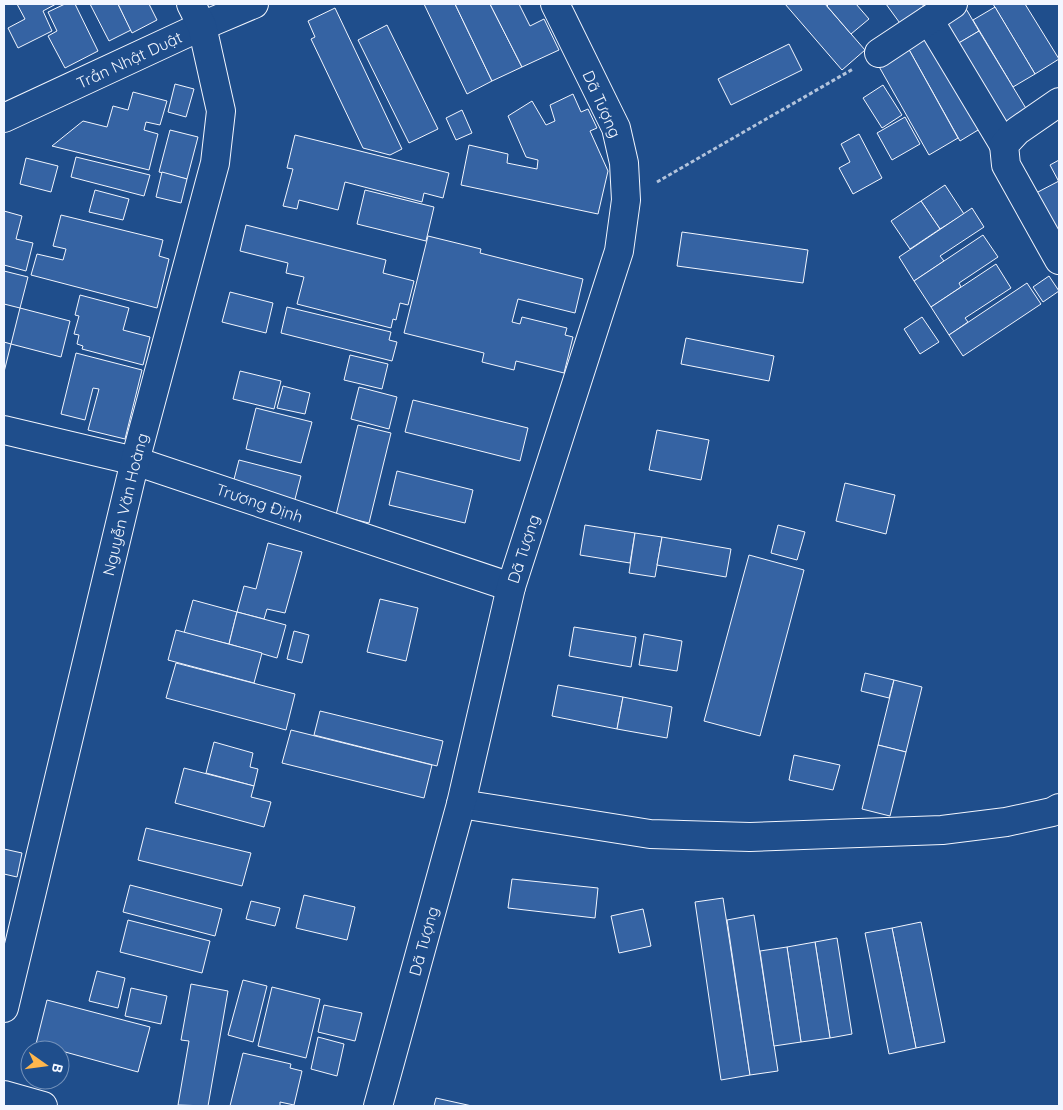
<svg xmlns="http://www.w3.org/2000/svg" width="1063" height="1110" font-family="Quicksand,sans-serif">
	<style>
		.building { fill: #3563a3; stroke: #f2f6ff }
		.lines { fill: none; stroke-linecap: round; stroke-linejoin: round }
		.minor-casing { stroke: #f2f6ff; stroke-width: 30 }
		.path { stroke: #b3c4dc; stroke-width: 3; stroke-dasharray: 4 2.5; stroke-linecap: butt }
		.minor { stroke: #1f4e8c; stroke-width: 28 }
		.labels { text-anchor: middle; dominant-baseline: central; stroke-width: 4; stroke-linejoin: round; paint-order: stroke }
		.street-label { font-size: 16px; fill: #f2f6ff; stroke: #1f4e8c }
	</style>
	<rect width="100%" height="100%" fill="#1f4e8c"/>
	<!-- building -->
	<g class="building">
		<polygon points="17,4 56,4 43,11 52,31 18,48 8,28 25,19"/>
		<polygon points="65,4 75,4 98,51 65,68 48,36 57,31 48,12"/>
		<polygon points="90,4 118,4 131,30 109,41"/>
		<polygon points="118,4 149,4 157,20 132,33"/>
		<polygon points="424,4 455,4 492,81 467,94"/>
		<polygon points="455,4 490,4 522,67 492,81"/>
		<polygon points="490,4 519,4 530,26 544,19 559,50 522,67"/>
		<polygon points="785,4 825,4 865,50 842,70"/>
		<polygon points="829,4 856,4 869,19 851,34 827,6"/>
		<polygon points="886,4 922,4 925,8 902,26"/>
		<polygon points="993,4 1025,4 1059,59 1035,74"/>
		<polygon points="965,7 979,31 952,47 939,23"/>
		<polygon points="995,7 1035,74 1013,87 973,20"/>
		<polygon points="335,8 402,149 390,155 363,148 311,39 315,37 308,21"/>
		<polygon points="387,25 438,129 409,143 358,40"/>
		<polygon points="979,31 1033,120 1006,136 952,47"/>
		<polygon points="929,34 983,127 960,141 907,46"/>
		<polygon points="789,44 802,70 731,105 718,79"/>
		<polygon points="907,46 958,138 929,155 877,63"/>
		<polygon points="175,84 194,89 186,117 168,112"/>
		<polygon points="883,85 902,115 882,128 863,98"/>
		<polygon points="133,92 167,101 160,125 146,122 144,130 158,134 149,170 52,146 83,121 107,127 113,106 128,110"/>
		<polygon points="573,94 581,112 588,109 597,128 590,131 608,171 598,214 461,185 469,145 508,154 507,163 537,169 538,160 526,157 508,116 532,101 546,125 555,121 550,105"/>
		<polygon points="462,110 472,133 456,140 446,118"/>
		<polygon points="905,117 920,144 892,160 877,133"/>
		<polygon points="170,130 198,137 187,179 159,172"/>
		<polygon points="859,134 882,178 853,194 839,168 850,162 841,144"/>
		<polygon points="295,135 449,173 443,198 424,193 422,202 345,182 338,210 299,200 297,209 283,206 293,169 287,168"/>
		<polygon points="76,157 150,175 144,196 71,177"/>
		<polygon points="26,158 58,166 51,192 20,184"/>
		<polygon points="1059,160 1059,182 1050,165"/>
		<polygon points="162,172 187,179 181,203 156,197"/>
		<polygon points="1059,181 1059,235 1036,193"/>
		<polygon points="945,185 964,214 940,229 921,201"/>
		<polygon points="95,190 129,199 123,220 89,212"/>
		<polygon points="365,190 434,207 426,241 357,224"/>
		<polygon points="921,201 940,229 910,249 891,221"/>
		<polygon points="972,208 984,227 940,256 944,261 914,281 899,257"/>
		<polygon points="4,211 22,216 16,239 33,243 26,271 4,265"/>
		<polygon points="61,215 163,240 159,256 169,259 157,308 31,275 37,254 63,260 66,249 53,246"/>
		<polygon points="246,225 386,260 383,273 414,281 408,305 400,303 396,320 393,319 391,328 297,304 304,277 286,273 288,263 240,251"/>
		<polygon points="682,232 808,250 803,283 677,266"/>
		<polygon points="983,235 998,257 959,283 961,287 931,307 914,281"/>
		<polygon points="428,236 481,249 480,253 583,279 575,313 518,299 512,322 520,324 522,317 567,328 565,335 573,337 564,373 516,361 514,370 482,362 484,353 404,333"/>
		<polygon points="996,264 1011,288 965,318 968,322 949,335 931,307"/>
		<polygon points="4,271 28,277 20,308 4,304"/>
		<polygon points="1049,276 1059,291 1043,302 1033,287"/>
		<polygon points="1027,283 1041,304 963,356 949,335"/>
		<polygon points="230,292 273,303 266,333 222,322"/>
		<polygon points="80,295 129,308 123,330 150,337 143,365 82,349 83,346 77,344 79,335 74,334 79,316 75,315"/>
		<polygon points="287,307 391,332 389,340 397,342 392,361 281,333"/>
		<polygon points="20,308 70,321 61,357 11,344"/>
		<polygon points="922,317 939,342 920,354 904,329"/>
		<polygon points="686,338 774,356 769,381 681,364"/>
		<polygon points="4,342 11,344 4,372"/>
		<polygon points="76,353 142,370 125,439 88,430 99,389 93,388 85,420 61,414"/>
		<polygon points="350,355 388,364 382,389 344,380"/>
		<polygon points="240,371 281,381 274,409 233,399"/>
		<polygon points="283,386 310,393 305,414 277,408"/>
		<polygon points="359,387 397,397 389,429 351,419"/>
		<polygon points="413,400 528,428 520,461 405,432"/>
		<polygon points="256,408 312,422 301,463 246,449"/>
		<polygon points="358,425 391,433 369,523 336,515"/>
		<polygon points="657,430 709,440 701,480 649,470"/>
		<polygon points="239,460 301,476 294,503 232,487"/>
		<polygon points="397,471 473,490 465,523 389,505"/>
		<polygon points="845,483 895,495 886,534 836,521"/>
		<polygon points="585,525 635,533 630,563 580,555"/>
		<polygon points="778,525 805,532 797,560 771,553"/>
		<polygon points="635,533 662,537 655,577 629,573"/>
		<polygon points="662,537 731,549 726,577 657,565"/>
		<polygon points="268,543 302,552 285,613 267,609 264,619 237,612 244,586 256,589"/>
		<polygon points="749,555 804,570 760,736 704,721"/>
		<polygon points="380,599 418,608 406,661 367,652"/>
		<polygon points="193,600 237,612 229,644 184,633"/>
		<polygon points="237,612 286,625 277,658 229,644"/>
		<polygon points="574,627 636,637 631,667 569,656"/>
		<polygon points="176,630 262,653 254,683 168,660"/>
		<polygon points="294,631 309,635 302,663 287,659"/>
		<polygon points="644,634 682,641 677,671 639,665"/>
		<polygon points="176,663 295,694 286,730 166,698"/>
		<polygon points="865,673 894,680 889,698 861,691"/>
		<polygon points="894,680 922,687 906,752 878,745"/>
		<polygon points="558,685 623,697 617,729 552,716"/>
		<polygon points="623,697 672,707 667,738 617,729"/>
		<polygon points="320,711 443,741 437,766 314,735"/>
		<polygon points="291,730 432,765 424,798 282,763"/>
		<polygon points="214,742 253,753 250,767 258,769 254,786 206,773"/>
		<polygon points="878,745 906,752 890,816 862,809"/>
		<polygon points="794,755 840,765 833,790 789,780"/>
		<polygon points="184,768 254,786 251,797 271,802 264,827 175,803"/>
		<polygon points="146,828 251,853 242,886 138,860"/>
		<polygon points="4,849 22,853 17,877 4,874"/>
		<polygon points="512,879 598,888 595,918 508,908"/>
		<polygon points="130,885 222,909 215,936 123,912"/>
		<polygon points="304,895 355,907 347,940 296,928"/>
		<polygon points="723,898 750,1075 721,1080 695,902"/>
		<polygon points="251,901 280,908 275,926 246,919"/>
		<polygon points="643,909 651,946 619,953 611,916"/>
		<polygon points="754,915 778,1071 750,1075 727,920"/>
		<polygon points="128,920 210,941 202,973 120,952"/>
		<polygon points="921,922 945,1042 916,1048 892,928"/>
		<polygon points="892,928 916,1048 889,1054 865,933"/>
		<polygon points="837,938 852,1034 830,1038 815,942"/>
		<polygon points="815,942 830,1038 801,1042 787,947"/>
		<polygon points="787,947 801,1042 774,1046 760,951"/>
		<polygon points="97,971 125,978 118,1008 89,1001"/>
		<polygon points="243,980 267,986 253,1042 228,1035"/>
		<polygon points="191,984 228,991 208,1106 178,1105 189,1041 181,1040"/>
		<polygon points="272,987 320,999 306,1058 258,1046"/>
		<polygon points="131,988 167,996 161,1024 125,1016"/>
		<polygon points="47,1000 150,1027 138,1072 36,1044"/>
		<polygon points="324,1005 362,1013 355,1041 318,1032"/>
		<polygon points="318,1037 344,1044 337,1076 311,1069"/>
		<polygon points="243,1053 291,1064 290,1068 302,1071 294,1105 280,1102 280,1106 230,1106"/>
		<polygon points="436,1098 472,1106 434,1106"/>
	</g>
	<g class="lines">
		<defs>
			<g id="minor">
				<polyline points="929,20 1004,145"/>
				<polyline points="879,53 953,4"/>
				<polyline points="1059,102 1017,131 1004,145 1006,165 1059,260"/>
				<path id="s1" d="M4 118 202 26 254 4"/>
				<path id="s2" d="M4 430 135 461 511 587"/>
				<polyline points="461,804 650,834 750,837 942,830 1006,822 1052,812 1059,808"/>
				<path id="s3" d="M4 1008 135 461 215 163 221 111 202 26 191 4"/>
				<polyline points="4,1095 43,1106"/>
				<path id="s4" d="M378 1106 461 804 511 587 619 251 626 200 624 163 616 128 555 4"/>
			</g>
		</defs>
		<!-- minor casing -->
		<use href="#minor" class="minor-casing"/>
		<!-- path -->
		<polyline class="path" points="657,182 853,69"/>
		<!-- minor -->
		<use href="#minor" class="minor"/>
	</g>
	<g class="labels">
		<!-- street labels -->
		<g class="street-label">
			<text stroke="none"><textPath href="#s1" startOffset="138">Trần Nhật Duật</textPath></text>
			<text transform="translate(602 104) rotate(66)">Dã Tượng</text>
			<text stroke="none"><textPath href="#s2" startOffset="266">Trương Định</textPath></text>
			<text stroke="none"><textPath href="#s3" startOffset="518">Nguyễn Văn Hoàng</textPath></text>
			<text stroke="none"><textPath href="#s4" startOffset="576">Dã Tượng</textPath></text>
			<text stroke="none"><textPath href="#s4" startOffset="171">Dã Tượng</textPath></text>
		</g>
	</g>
	<!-- border -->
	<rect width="1063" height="1110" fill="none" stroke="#f2f6ff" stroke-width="10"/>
	<!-- north arrow -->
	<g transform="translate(45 1065) rotate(104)"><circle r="24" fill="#1f4e8c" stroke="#7391ba"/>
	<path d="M0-4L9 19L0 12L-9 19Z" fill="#ffb74d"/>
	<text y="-8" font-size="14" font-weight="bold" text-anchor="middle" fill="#f2f6ff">B</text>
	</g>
</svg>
